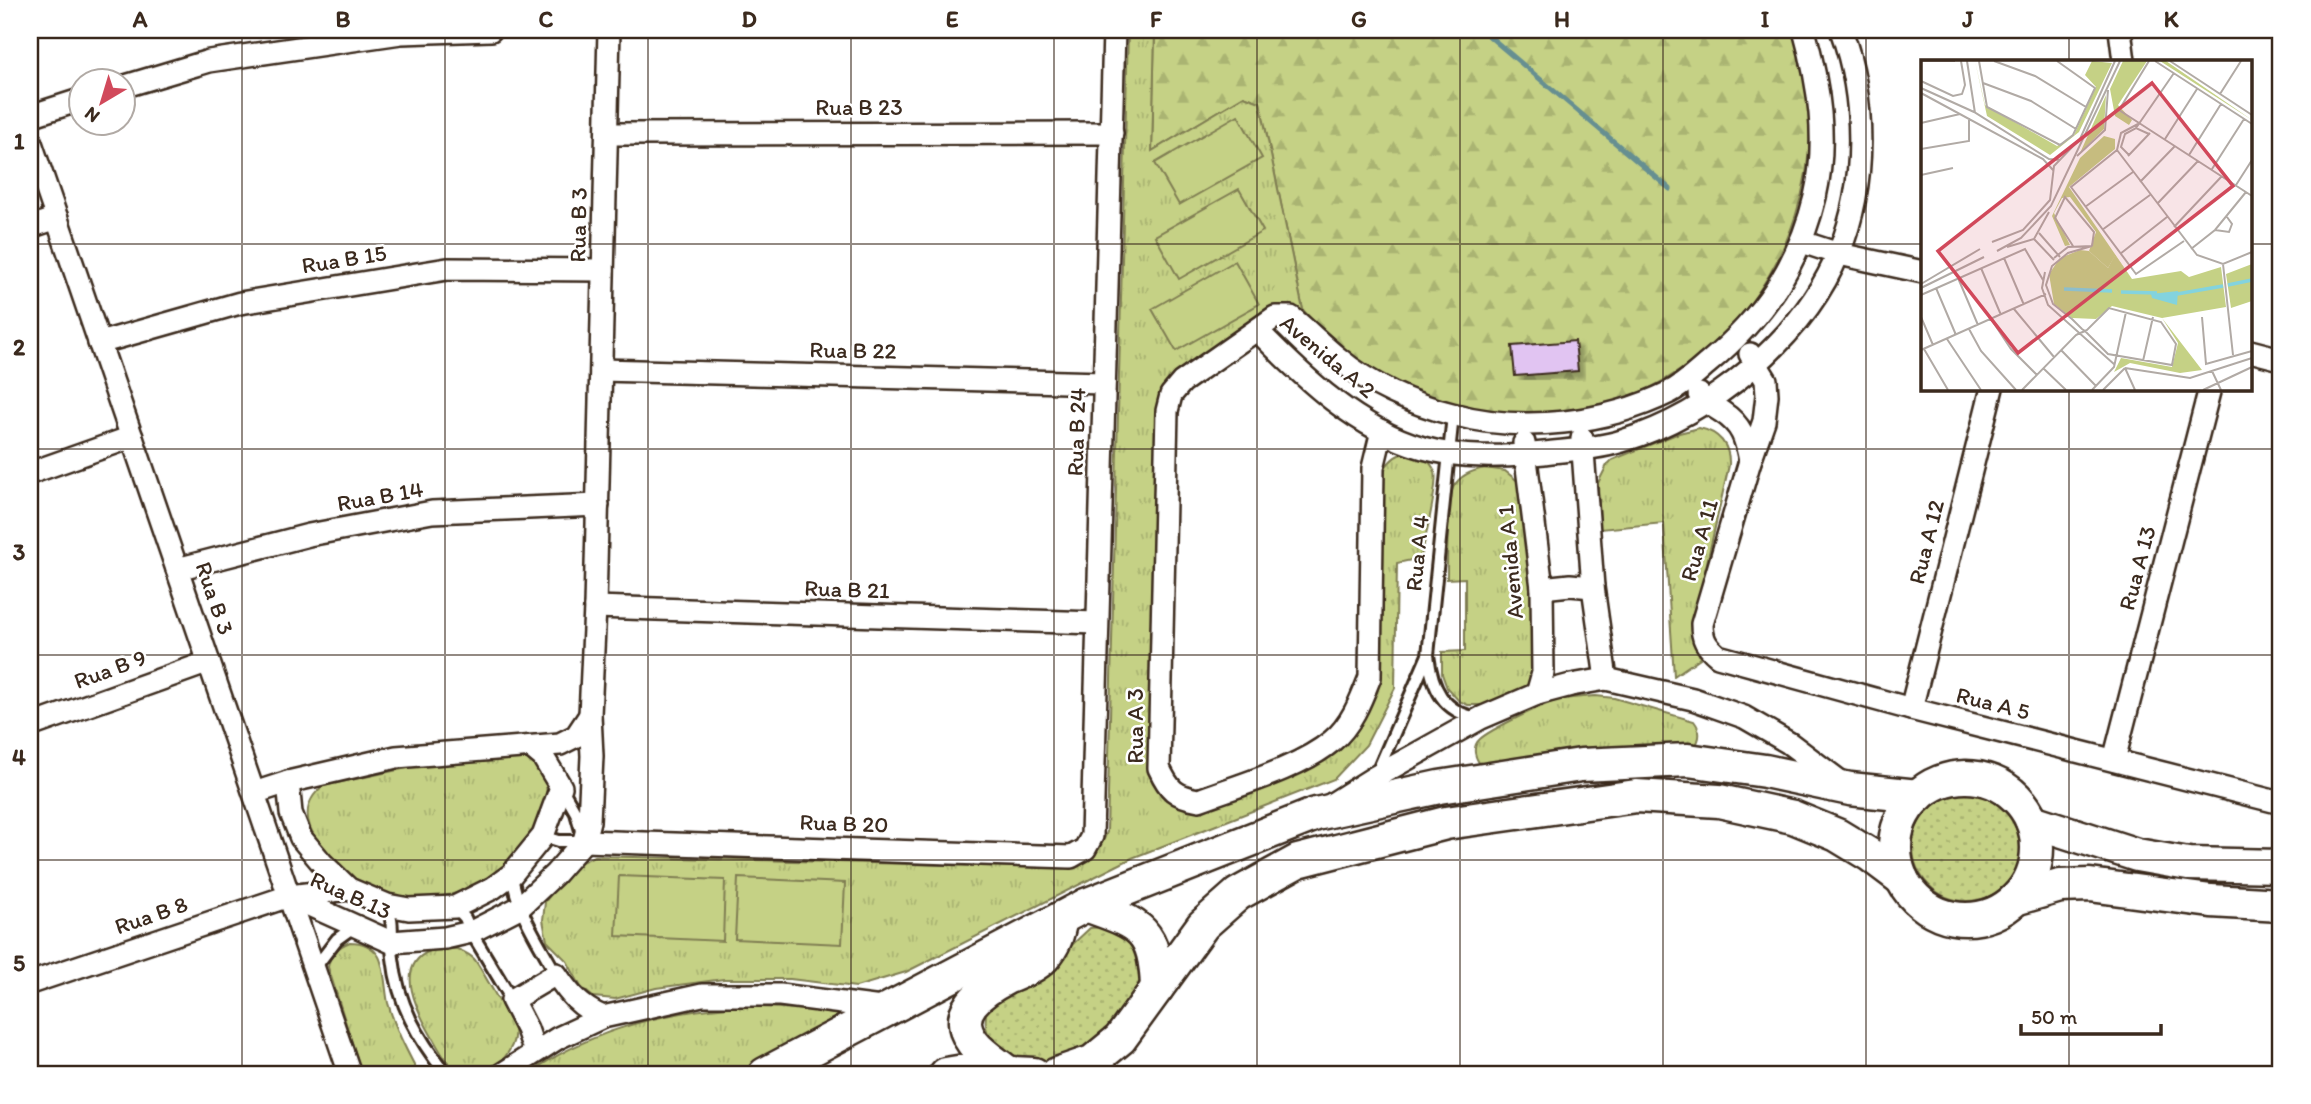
<svg xmlns="http://www.w3.org/2000/svg" width="2311" height="1104" font-family="Itim,sans-serif">
	<style>
		.grass { fill: url(#grass-dots); stroke: #807e52; stroke-width: 2 }
		.forest { fill: url(#forest-firs); stroke: #807e52; stroke-width: 2 }
		.park { fill: url(#park-tufts); stroke: #807e52; stroke-width: 2 }
		.garden { fill: #c5d185; stroke: #807e52; stroke-width: 2 }
		.lines { fill: none; stroke-linecap: round; stroke-linejoin: round }
		.stream { stroke: #668f91; stroke-width: 5 }
		.building { fill: #e1c4f2; stroke: #3b2a1e; stroke-width: 2; filter: url(#shadow) }
		.lane-casing { stroke: #3b2a1e; stroke-width: 16 }
		.street-casing { stroke: #3b2a1e; stroke-width: 26 }
		.secondary-casing { stroke: #3b2a1e; stroke-width: 37 }
		.lane { stroke: #fff; stroke-width: 10 }
		.street { stroke: #fff; stroke-width: 21 }
		.secondary { stroke: #fff; stroke-width: 32 }
		.grid { fill: none; stroke: #3b2a1e; stroke-width: 2; stroke-opacity: 0.55 }
		.labels { text-anchor: middle; dominant-baseline: central; stroke-width: 5; stroke-linejoin: round; paint-order: stroke }
		.street-label { font-size: 23px; fill: #3b2a1e; stroke: #fff }
		.inset-river { fill: none; stroke: #83d3de; stroke-width: 3.5 }
		.inset-road { fill: none; stroke: #b1aaa5; stroke-width: 2 }
		.view { fill: #d1495b; fill-opacity: 0.15; stroke: #d1495b; stroke-width: 3.5 }
		.inset-edge { fill: none; stroke: #3b2a1e; stroke-width: 3.5 }
		.neatline { fill: none; stroke: #3b2a1e; stroke-width: 2.5 }
		.grid-label { font-size: 23px; text-anchor: middle; font-weight: bold; fill: #3b2a1e }
	</style>
	<defs>
		<pattern id="grass-dots" width="8" height="8" patternUnits="userSpaceOnUse" patternTransform="scale(1.75)"><rect width="8" height="8" fill="#c5d185"/><path d="M2 2h.1M6 6h.1" fill="none" stroke="#aab472" stroke-width="1.8" stroke-linecap="round"/></pattern>
		<pattern id="forest-firs" width="22" height="20" patternUnits="userSpaceOnUse" patternTransform="scale(1.75)"><rect width="22" height="20" fill="#c5d185"/><path d="M5 1l3.5 6h-7zM16 11l3.5 6h-7z" fill="#aab472"/></pattern>
		<pattern id="park-tufts" width="24" height="20" patternUnits="userSpaceOnUse" patternTransform="scale(1.75)"><rect width="24" height="20" fill="#c5d185"/><path d="M3 7l-1-3M5 7V3M7 7l1-3M15 17l-1-3M17 17v-4M19 17l1-3" fill="none" stroke="#aab472"/></pattern>
		<filter id="shadow"><feDropShadow dx="6" dy="6" stdDeviation="2" flood-color="#0004"/></filter>
	</defs>
	<rect width="100%" height="100%" fill="#fff"/>
	<filter id="ink" filterUnits="userSpaceOnUse"><feTurbulence type="fractalNoise" baseFrequency=".0143" numOctaves="2"/><feDisplacementMap in="SourceGraphic" scale="14" xChannelSelector="R" yChannelSelector="G"/><feConvolveMatrix kernelMatrix="1 2 1 2 8 2 1 2 1" color-interpolation-filters="sRGB"/></filter>
	<g filter="url(#ink)">
		<!-- grass -->
		<g class="grass">
			<circle cx="1967" cy="847" r="54"/>
			<path d="M1101 927C1129 932 1148 957 1142 986 1140 996 1123 1025 1116 1034 1111 1041 1096 1044 1088 1047 1054 1061 1030 1076 999 1048 985 1036 983 1022 988 1005L1058 958 1090 928Z"/>
		</g>
		<!-- forest -->
		<path class="forest" d="M1155 30H1794C1802 58 1809 88 1810 118 1813 253 1722 380 1588 410 1573 413 1556 413 1541 414 1529 414 1516 416 1504 416 1492 415 1479 411 1467 408 1454 406 1439 404 1426 399 1378 380 1337 349 1303 310L1260 102 1244 96 1152 151Z"/>
		<!-- park -->
		<g class="park">
			<path d="M1128 30H1155L1152 151 1244 96 1260 102 1303 310 1287 309 1177 377 1150 773C1161 798 1178 811 1205 810L1336 753 1346 741 1377 677 1384 469C1390 460 1399 451 1410 454 1422 457 1431 460 1435 472 1439 484 1424 542 1421 558L1397 563 1395 688 1366 745 1334 779 1132 858 906 972 856 987 790 979H724L656 988 615 999 593 997 581 987 567 961 547 941 543 920 545 902 569 871 577 864 594 856 1066 868C1087 863 1100 852 1107 832Z"/>
			<path d="M1699 428C1719 432 1730 445 1729 465L1695 616 1693 635 1700 658 1674 676 1664 523 1600 529 1598 483 1607 465 1612 460 1679 433Z"/>
			<path d="M1486 468 1505 471 1520 483 1538 659 1529 684 1524 689 1493 705H1468L1459 701 1447 688 1442 674V652L1465 651V578L1447 579C1447 562 1447 497 1454 486 1461 474 1474 470 1486 468Z"/>
			<path d="M1596 696 1614 698 1694 721C1701 730 1701 738 1694 748L1483 767C1475 760 1471 747 1480 739 1491 729 1544 704 1558 700 1571 697 1584 697 1596 696Z"/>
			<path d="M523 757C568 776 538 826 518 851 512 858 507 866 501 871 443 915 358 904 318 842 304 822 303 802 323 786L421 765Z"/>
			<path d="M350 942C362 942 371 945 378 955 385 965 385 990 388 1003 395 1029 407 1051 419 1074H362L328 967C330 954 337 947 350 942Z"/>
			<path d="M457 949C464 952 470 954 475 960 479 965 513 1025 514 1030 517 1047 497 1071 481 1074 475 1075 466 1075 460 1073 447 1066 438 1047 431 1035 418 1012 393 966 430 951 438 948 449 949 457 949Z"/>
			<path d="M741 1006 803 1009 850 1016 741 1074H528C590 1030 666 1011 741 1006Z"/>
		</g>
		<!-- garden -->
		<g class="garden">
			<polygon points="1238,115 1262,158 1179,205 1155,163"/>
			<polygon points="1239,189 1263,231 1179,279 1155,236"/>
			<polygon points="1235,261 1259,304 1176,351 1152,309"/>
			<polygon points="619,876 725,880 723,941 616,936"/>
			<polygon points="738,878 845,883 842,944 735,939"/>
		</g>
		<g class="lines">
			<!-- stream -->
			<polyline class="stream" points="1482,30 1670,189"/>
		</g>
		<!-- building -->
		<polygon class="building" points="1575,341 1578,371 1515,376 1512,346"/>
		<g class="lines">
			<defs>
				<g id="lane">
					<path d="M1453 415 1428 655C1432 687 1442 712 1478 718"/>
					<polyline points="1376,775 1428,655"/>
					<polyline points="543,836 559,841 584,841 576,813 561,787"/>
					<path d="M512 874C516 910 539 942 556 974"/>
					<path d="M387 905C395 923 390 940 393 958 398 1005 418 1038 446 1074"/>
					<polyline points="455,907 465,918 471,932 512,1000"/>
					<polyline points="314,969 337,939 355,926"/>
				</g>
				<g id="street">
					<polyline points="2120,30 2124,61"/>
					<polyline points="122,87 209,61 401,33 491,30"/>
					<polyline points="30,116 80,100"/>
					<polyline points="607,134 1112,133"/>
					<polyline points="30,140 350,1074"/>
					<polyline points="30,227 57,218"/>
					<polyline points="1802,242 1839,254 1923,272"/>
					<path d="M1257 330C1304 378 1357 429 1423 448 1462 459 1504 457 1544 453 1570 450 1597 449 1622 441 1710 415 1804 338 1839 252 1867 185 1866 98 1841 30"/>
					<polyline points="99,343 240,303 447,269 603,270"/>
					<polyline points="2250,351 2281,359"/>
					<path d="M1750 354 1766 380 1767 395 1764 421 1750 461 1702 624C1702 639 1706 646 1718 656L1911 709 2281 803"/>
					<polyline points="601,370 1104,383"/>
					<path d="M1699 394C1706 403 1713 406 1722 412 1742 425 1746 439 1750 461"/>
					<path d="M1382 431 1373 468 1370 677C1361 700 1351 726 1332 741 1300 768 1239 785 1199 800 1175 796 1169 790 1159 768L1167 411 1171 395 1182 382 1275 317H1291C1307 330 1322 345 1338 358 1370 385 1412 404 1452 414 1522 433 1605 424 1670 392 1684 385 1696 373 1708 363 1762 318 1798 267 1815 197 1828 141 1819 84 1804 30"/>
					<polyline points="1582,438 1593,587 1606,679"/>
					<polyline points="1524,443 1542,588 1543,673 1537,694"/>
					<polyline points="30,473 132,437"/>
					<polyline points="177,569 309,535 432,512 598,505"/>
					<polyline points="1542,588 1570,585 1593,587"/>
					<polyline points="595,607 1097,623"/>
					<polyline points="1911,709 1992,388"/>
					<polyline points="30,726 209,662"/>
					<polyline points="2114,760 2210,388"/>
					<polyline points="288,782 291,813 301,838 322,863 349,889 387,905 409,909 455,907 493,888 512,874 543,836 561,787 543,757 531,747"/>
					<polyline points="254,793 288,782 396,757 560,744 576,736 590,715"/>
					<polyline points="1332,804 1375,777 1481,718 1537,694 1571,685 1606,679 1693,699 1744,717 1789,743 1842,783"/>
					<polyline points="584,841 1071,857 1085,849 1092,836 1114,30"/>
					<polyline points="584,841 589,821 592,756 590,715 595,607 609,30"/>
					<polyline points="289,896 391,942 445,938 471,932 520,907 555,874 584,841"/>
					<polyline points="30,983 289,896 349,889"/>
					<path d="M535 1052 527 1029 512 1000 556 974C570 995 580 1007 603 1017"/>
					<polyline points="502,1074 558,1038 603,1017 702,995 780,995 889,1009"/>
				</g>
				<g id="secondary">
					<circle cx="1966" cy="848" r="71"/>
					<polyline points="2032,821 2137,855 2188,864 2281,866"/>
					<polyline points="2018,898 2060,886 2090,885 2211,901 2281,905"/>
					<path d="M1086 905C1139 924 1155 927 1157 988"/>
					<path d="M1006 1071C996 1063 981 1054 973 1043 950 1012 981 991 1006 978 1018 973 1035 967 1044 957 1055 945 1058 934 1061 918"/>
					<polyline points="765,1074 1086,905 1316,814 1439,787 1581,765 1688,760 1765,771 1850,789 1918,796"/>
					<polyline points="946,1074 964,1071 1034,1074"/>
					<polyline points="1057,1074 1092,1062 1120,1039 1203,925 1238,894 1298,861 1446,823 1636,796 1719,801 1793,817 1837,835 1870,855 1902,879"/>
				</g>
			</defs>
			<!-- lane casing -->
			<use href="#lane" class="lane-casing"/>
			<!-- street casing -->
			<use href="#street" class="street-casing"/>
			<!-- secondary casing -->
			<use href="#secondary" class="secondary-casing"/>
			<!-- lane -->
			<use href="#lane" class="lane"/>
			<!-- street -->
			<use href="#street" class="street"/>
			<!-- secondary -->
			<use href="#secondary" class="secondary"/>
		</g>
	</g>
	<!-- grid -->
	<path class="grid" d="M242 30V1074M445 30V1074M648 30V1074M851 30V1074M1054 30V1074M1257 30V1074M1460 30V1074M1663 30V1074M1866 30V1074M2069 30V61M30 244H1923M2250 244H2281M2069 388V1074M30 449H2281M30 655H2281M30 860H2281"/>
	<g class="labels">
		<!-- street labels -->
		<g class="street-label">
			<text x="859" y="107">Rua B 23</text>
			<text transform="translate(578 225) rotate(-89)">Rua B 3</text>
			<text transform="translate(344 259) rotate(-9)">Rua B 15</text>
			<text transform="translate(853 350) rotate(1)">Rua B 22</text>
			<text transform="translate(1328 356) rotate(40)">Avenida A 2</text>
			<text transform="translate(1076 432) rotate(-88)">Rua B 24</text>
			<text transform="translate(380 496) rotate(-10)">Rua B 14</text>
			<text transform="translate(1699 540) rotate(-74)">Rua A 11</text>
			<text transform="translate(1926 542) rotate(-76)">Rua A 12</text>
			<text transform="translate(1417 553) rotate(-84)">Rua A 4</text>
			<text transform="translate(1510 562) rotate(-95)">Avenida A 1</text>
			<text transform="translate(2137 568) rotate(-75)">Rua A 13</text>
			<text transform="translate(847 589) rotate(2)">Rua B 21</text>
			<text transform="translate(215 598) rotate(71)">Rua B 3</text>
			<text transform="translate(110 669) rotate(-20)">Rua B 9</text>
			<text transform="translate(1993 703) rotate(14)">Rua A 5</text>
			<text transform="translate(1135 726) rotate(-90)">Rua A 3</text>
			<text transform="translate(844 823) rotate(2)">Rua B 20</text>
			<text transform="translate(351 895) rotate(24)">Rua B 13</text>
			<text transform="translate(151 915) rotate(-19)">Rua B 8</text>
		</g>
	</g>
	<!-- overview -->
	<g transform="translate(1921 60)">
		<rect width="331" height="331" fill="#fff"/>
		<path d="M159 190 168 191 187 208 194 195 211 219 260 211 268 217 300 207 305 247 241 258 191 246 175 259 151 258 133 244 128 214 139 198ZM331 204V241L310 248 305 214Z" fill="#c5d185"/>
		<path d="M54 1 64 45 136 86 153 75 175 27 164 15 171 1 191 3 158 72 129 95 66 56ZM202 1H226L197 45 211 60 208 65 194 56 189 29ZM239 1H245L331 60ZM185 35 183 69 159 93ZM183 76 194 79V89L148 127 211 219 194 196 187 208 168 191 175 172 149 137 141 138 133 153 149 185 144 186 131 156 159 98ZM241 258 281 310 259 313 209 303 193 312 200 298 251 307 257 283Z" fill="#c5d185"/>
		<path d="M257 231 256 245 231 238 230 234Z" fill="#83d3de"/>
		<path class="inset-river" d="M307 225 331 220M143 229 191 231M200 232 236 233M256 234 302 226"/>
		<path class="inset-road" d="M0 1H34M46 1 54 53M58 1 66 47 139 85 152 75 174 28 136 1M73 1 114 16 165 47M228 1 198 50 331 136M234 1 331 64M249 1 331 55M0 21 32 36 41 34 44 25 40 1M62 23 110 41 155 69M0 28 53 52 128 99 139 100M0 33 122 99 132 110M299 34 320 1M0 63 39 54M215 68 253 13M244 79 276 29M0 89 48 81V58M196 90 150 127 215 214 263 181M196 90 276 195 302 204 331 192M196 90 200 73 217 64M208 95 200 87 204 74 215 68 228 74M268 95 300 44M156 96 184 70 187 30M207 96 229 73M291 109 323 59M0 115 32 108M219 122 254 86M315 125 331 100M236 144 277 101M164 147 212 112M253 167 301 116M181 170 229 135M294 170 308 172 311 164 306 157M118 173 139 197M113 179 133 200M71 182 102 170 129 140 133 106 159 79 194 1M152 186 134 158 144 137 173 172 171 186M86 187 113 179 128 152M270 189 294 170 325 132M76 191 100 178 130 146 199 1M199 194 246 157M83 198 103 245M133 198 147 187 171 186M302 204 312 295M60 208 80 255M124 212 121 228 127 245 194 305M37 218 57 265M0 224 59 189M0 228 63 197M15 228 35 275M0 235 104 189 122 220M93 249 133 297M0 257 12 285M281 257 285 304 331 291M70 259 90 289 116 315M48 269 60 291 95 330M26 279 60 330M3 289 27 330M0 290 125 234M140 290 175 326M222 301 232 257M122 308 145 330M204 308 269 318 331 298M204 308 214 330M291 311 300 330M101 330 155 275 157 274 164 271 166 270 188 248 240 262 255 284 251 305 187 294 164 271 161 269 151 259 132 244 125 225 131 206 147 193 171 186M171 330 193 307 205 252M182 330 204 308M282 330 331 307"/>
		<path class="view" d="M231 23 312 126 97 293 17 191Z"/>
		<rect width="331" height="331" class="inset-edge"/>
	</g>
	<!-- margin -->
	<rect width="2311" height="1104" fill="none" stroke="#fff" stroke-width="77"/>
	<!-- north arrow -->
	<g transform="translate(102 102) rotate(218)"><circle r="33" fill="#ffffff" stroke="#b1aaa5" stroke-width="2"/>
	<path d="M0-5L12 26L0 18L-12 26Z" fill="#d1495b"/>
	<text y="-10" font-size="19" font-weight="bold" text-anchor="middle" fill="#3b2a1e">N</text>
	</g>
	<!-- scale -->
	<path d="M2021 1024v10h140v-10" fill="none" stroke="#3b2a1e" stroke-width="3.5"/>
	<text x="2031" y="1024" font-size="21" fill="#3b2a1e" stroke="#ffffff" stroke-width="5" paint-order="stroke">50 m</text>
	<rect x="38" y="38" width="2234" height="1028" class="neatline"/>
	<g class="grid-label">
		<text x="140" y="27">A</text>
		<text x="343" y="27">B</text>
		<text x="546" y="27">C</text>
		<text x="749" y="27">D</text>
		<text x="952" y="27">E</text>
		<text x="1156" y="27">F</text>
		<text x="1359" y="27">G</text>
		<text x="1562" y="27">H</text>
		<text x="1765" y="27">I</text>
		<text x="1968" y="27">J</text>
		<text x="2171" y="27">K</text>
		<text x="19" y="149">1</text>
		<text x="19" y="355">2</text>
		<text x="19" y="560">3</text>
		<text x="19" y="765">4</text>
		<text x="19" y="971">5</text>
	</g>
</svg>
